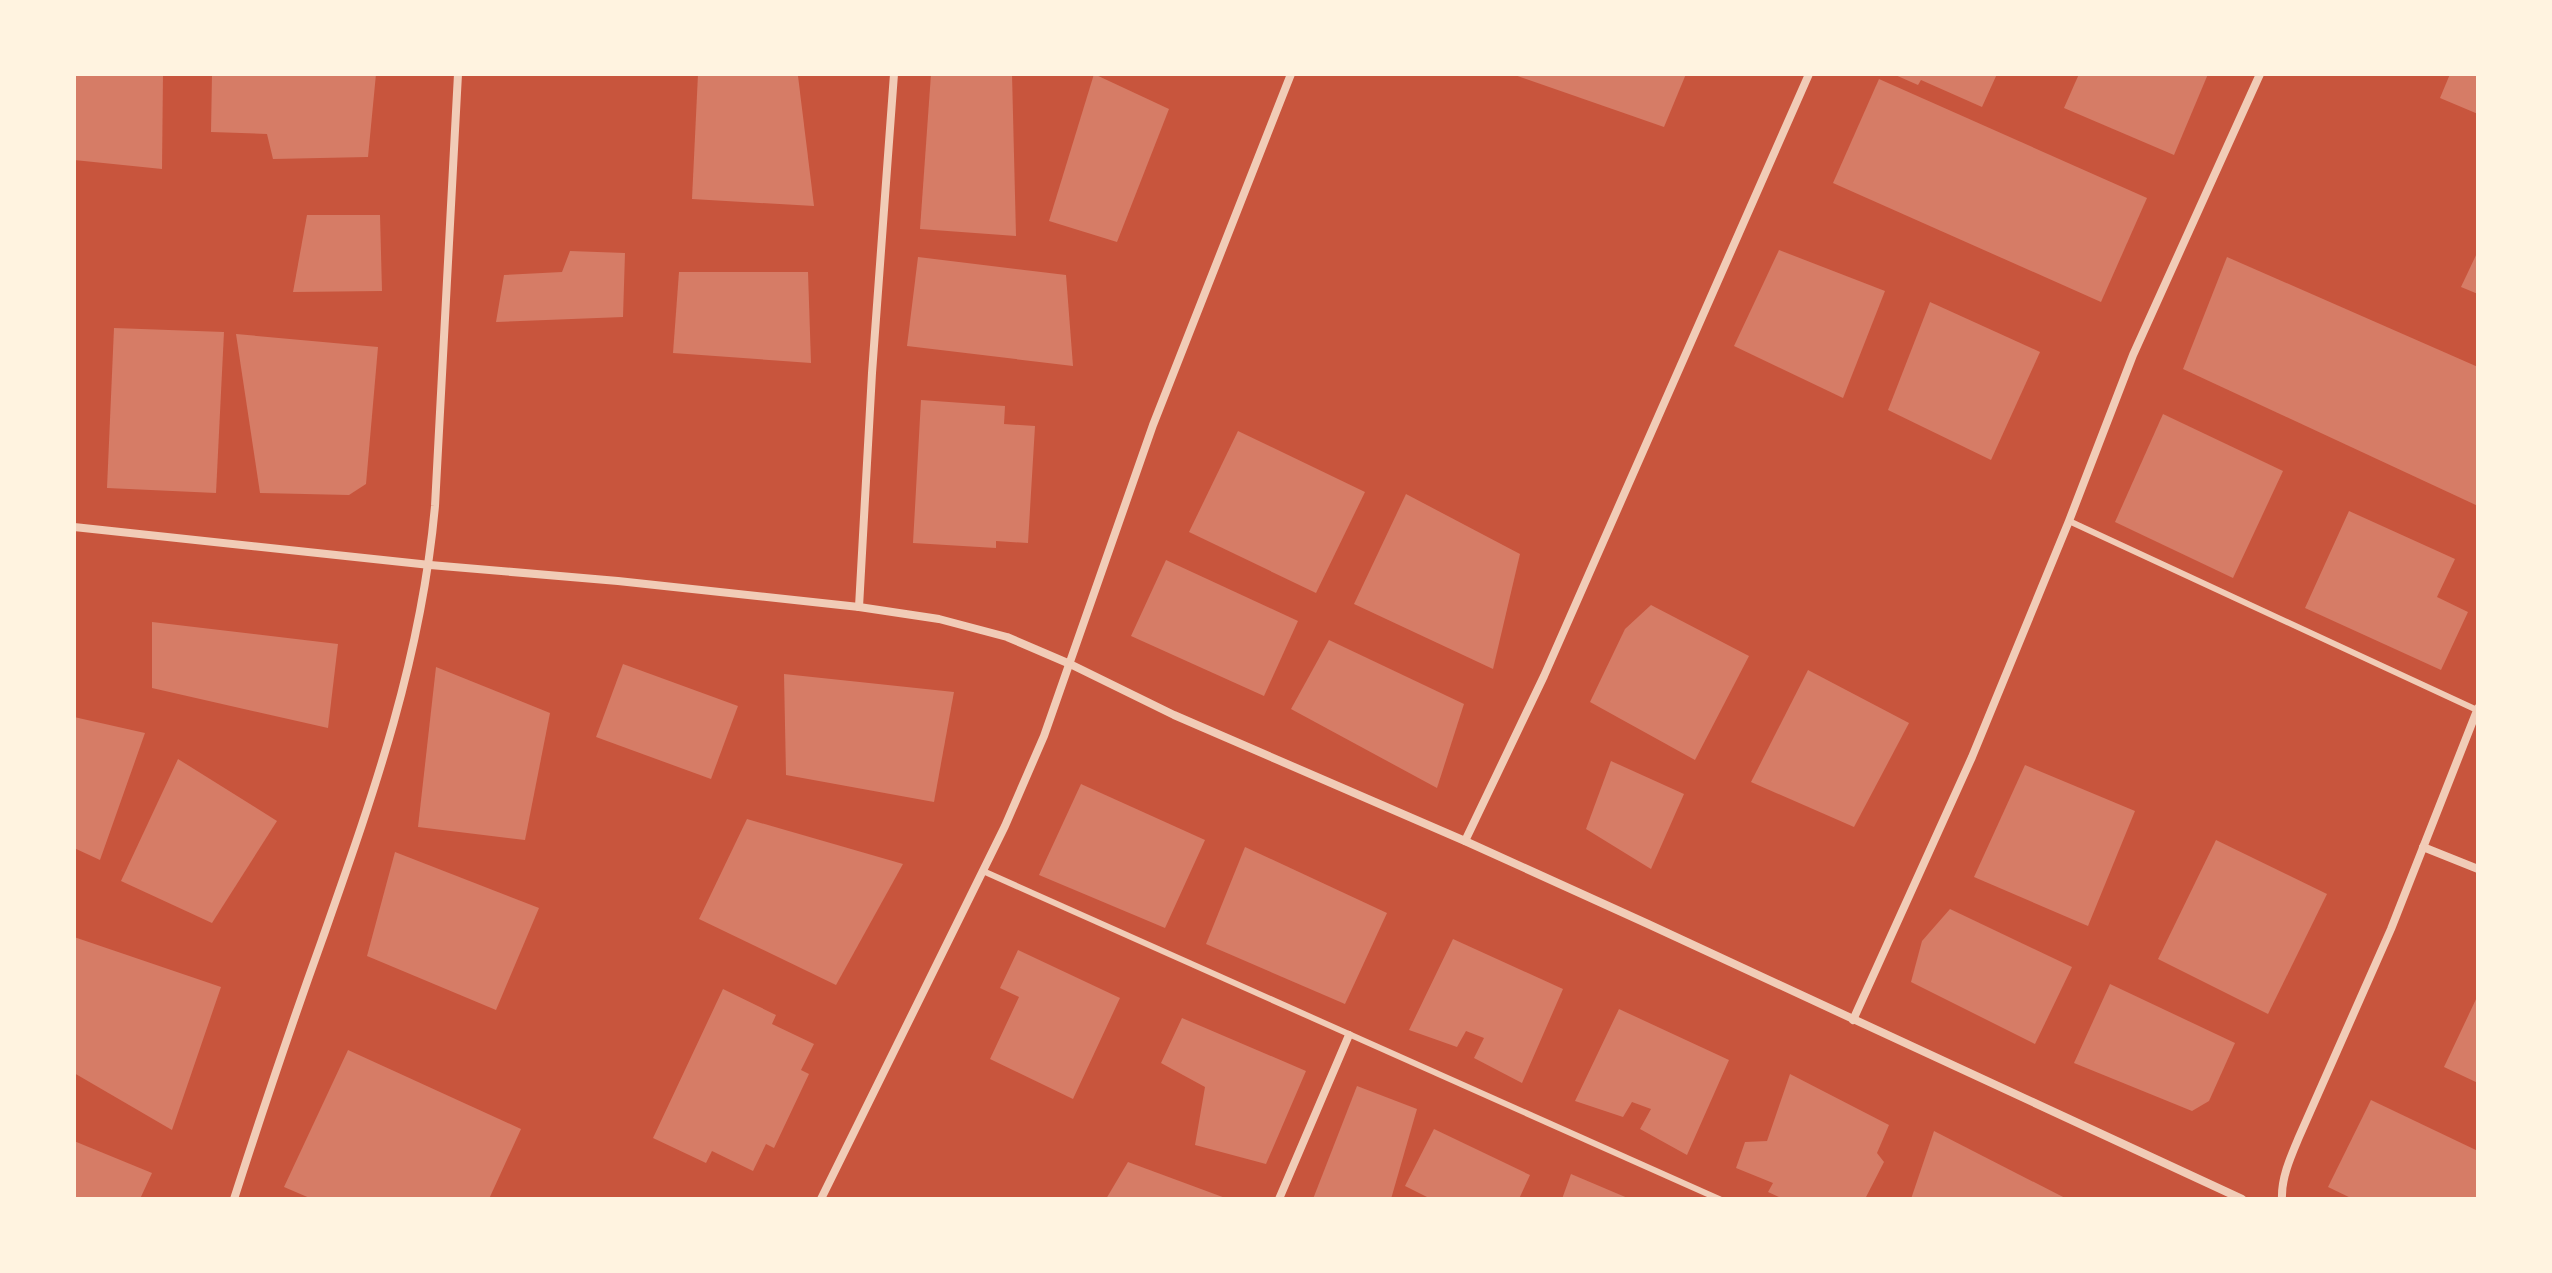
<svg xmlns="http://www.w3.org/2000/svg" width="2552" height="1273" font-family="Inter,sans-serif">
	<style>
		.building { fill: #d67c66 }
		.lines { fill: none; stroke-linecap: round; stroke-linejoin: round }
		.service { stroke: #f1ccb7; stroke-width: 6 }
		.minor { stroke: #f1ccb7; stroke-width: 8 }
	</style>
	<rect width="100%" height="100%" fill="#c8553d"/>
	<!-- building -->
	<g class="building">
		<polygon points="74,74 163,74 162,169 74,160"/>
		<polygon points="212,74 376,74 368,157 273,159 267,134 211,132"/>
		<polygon points="698,74 798,76 814,206 692,199"/>
		<polygon points="931,74 1012,74 1016,236 920,229"/>
		<polygon points="1094,74 1169,109 1117,242 1049,221"/>
		<polygon points="1512,74 1686,74 1664,127"/>
		<polygon points="1893,74 1997,74 1982,107 1921,80 1918,85"/>
		<polygon points="2079,74 2208,74 2174,155 2064,108"/>
		<polygon points="2450,74 2478,74 2478,114 2440,98"/>
		<polygon points="1879,79 2147,198 2101,302 1833,183"/>
		<polygon points="307,215 380,215 382,291 293,292"/>
		<polygon points="1779,250 1885,291 1843,398 1734,346"/>
		<polygon points="570,251 625,253 623,317 496,322 504,275 562,272"/>
		<polygon points="2478,251 2478,294 2461,287"/>
		<polygon points="918,257 1066,275 1073,366 907,346"/>
		<polygon points="2227,257 2478,367 2478,506 2183,369"/>
		<polygon points="679,272 808,272 811,363 673,353"/>
		<polygon points="1930,302 2040,352 1991,460 1888,410"/>
		<polygon points="114,328 224,332 216,493 107,488"/>
		<polygon points="236,334 378,347 366,484 349,495 260,493"/>
		<polygon points="921,400 1005,406 1004,424 1035,426 1028,543 996,541 996,548 913,543"/>
		<polygon points="2163,414 2283,471 2233,578 2115,522"/>
		<polygon points="1238,431 1365,492 1316,593 1189,532"/>
		<polygon points="1406,494 1520,554 1493,669 1354,604"/>
		<polygon points="2349,511 2455,559 2437,597 2468,612 2441,670 2305,608"/>
		<polygon points="1166,560 1298,621 1264,696 1131,636"/>
		<polygon points="1651,605 1749,656 1695,760 1590,702 1625,629"/>
		<polygon points="152,622 338,644 328,728 152,688"/>
		<polygon points="1329,640 1464,704 1437,788 1291,709"/>
		<polygon points="623,664 738,706 711,779 596,737"/>
		<polygon points="436,667 550,713 525,840 418,827"/>
		<polygon points="1808,670 1909,723 1854,827 1751,782"/>
		<polygon points="784,674 954,692 934,802 786,775"/>
		<polygon points="74,717 145,733 100,860 74,848"/>
		<polygon points="178,759 277,821 212,923 121,881"/>
		<polygon points="1611,761 1684,794 1651,869 1586,829"/>
		<polygon points="2025,765 2135,811 2088,926 1974,877"/>
		<polygon points="1081,784 1205,840 1165,928 1039,875"/>
		<polygon points="747,819 903,864 836,985 699,919"/>
		<polygon points="2216,840 2327,894 2268,1014 2158,959"/>
		<polygon points="1245,847 1387,913 1345,1004 1206,944"/>
		<polygon points="395,852 539,908 496,1010 367,956"/>
		<polygon points="1950,909 2072,967 2035,1044 1911,982 1922,941"/>
		<polygon points="74,937 221,987 172,1130 74,1073"/>
		<polygon points="1453,939 1563,989 1522,1083 1474,1058 1484,1038 1466,1031 1457,1047 1409,1030"/>
		<polygon points="1018,950 1120,998 1073,1099 990,1059 1019,997 1000,988"/>
		<polygon points="2110,984 2235,1043 2209,1101 2192,1111 2074,1063"/>
		<polygon points="723,989 776,1015 772,1024 814,1044 801,1070 809,1074 774,1148 766,1144 753,1171 712,1151 706,1163 653,1138"/>
		<polygon points="2478,995 2478,1083 2444,1067"/>
		<polygon points="1619,1009 1729,1060 1687,1155 1640,1129 1651,1109 1632,1102 1623,1117 1575,1101"/>
		<polygon points="1182,1018 1306,1071 1266,1164 1195,1145 1205,1087 1161,1063"/>
		<polygon points="348,1050 521,1129 489,1199 312,1199 284,1187"/>
		<polygon points="1790,1074 1889,1125 1877,1153 1884,1162 1865,1199 1783,1199 1768,1192 1773,1183 1736,1168 1745,1142 1767,1141"/>
		<polygon points="1357,1086 1417,1109 1391,1199 1313,1199"/>
		<polygon points="2371,1100 2478,1151 2478,1199 2353,1199 2328,1187"/>
		<polygon points="1434,1129 1530,1175 1519,1199 1431,1199 1405,1186"/>
		<polygon points="1934,1131 2067,1199 1911,1199"/>
		<polygon points="74,1141 152,1173 140,1199 74,1199"/>
		<polygon points="1128,1162 1228,1199 1106,1199"/>
		<polygon points="1571,1174 1630,1199 1562,1199"/>
	</g>
	<g class="lines">
		<!-- service -->
		<g class="service">
			<polyline points="2069,521 2477,710"/>
			<polyline points="983,871 1719,1199"/>
		</g>
		<!-- minor -->
		<g class="minor">
			<polyline points="74,527 430,565 618,581 859,607 939,619 1007,637 1070,664 1174,715 1465,841 1648,924 2242,1199"/>
			<polyline points="859,607 872,373 894,74"/>
			<polyline points="1465,841 1544,676 1809,74"/>
			<polyline points="2423,847 2478,869"/>
			<polyline points="1853,1020 1972,757 2069,521 2133,355 2260,74"/>
			<path d="M234 1199C262 1112 291 1026 322 940 373 795 421 661 435 506L458 74"/>
			<polyline points="821,1199 1005,826 1044,736 1153,425 1291,74"/>
			<polyline points="1279,1199 1349,1035"/>
			<path d="M2282 1199C2281 1178 2291 1156 2299 1137L2391 929 2478 708"/>
		</g>
	</g>
	<!-- border -->
	<rect width="2552" height="1273" fill="none" stroke="#fff3e0" stroke-width="152"/>
</svg>
